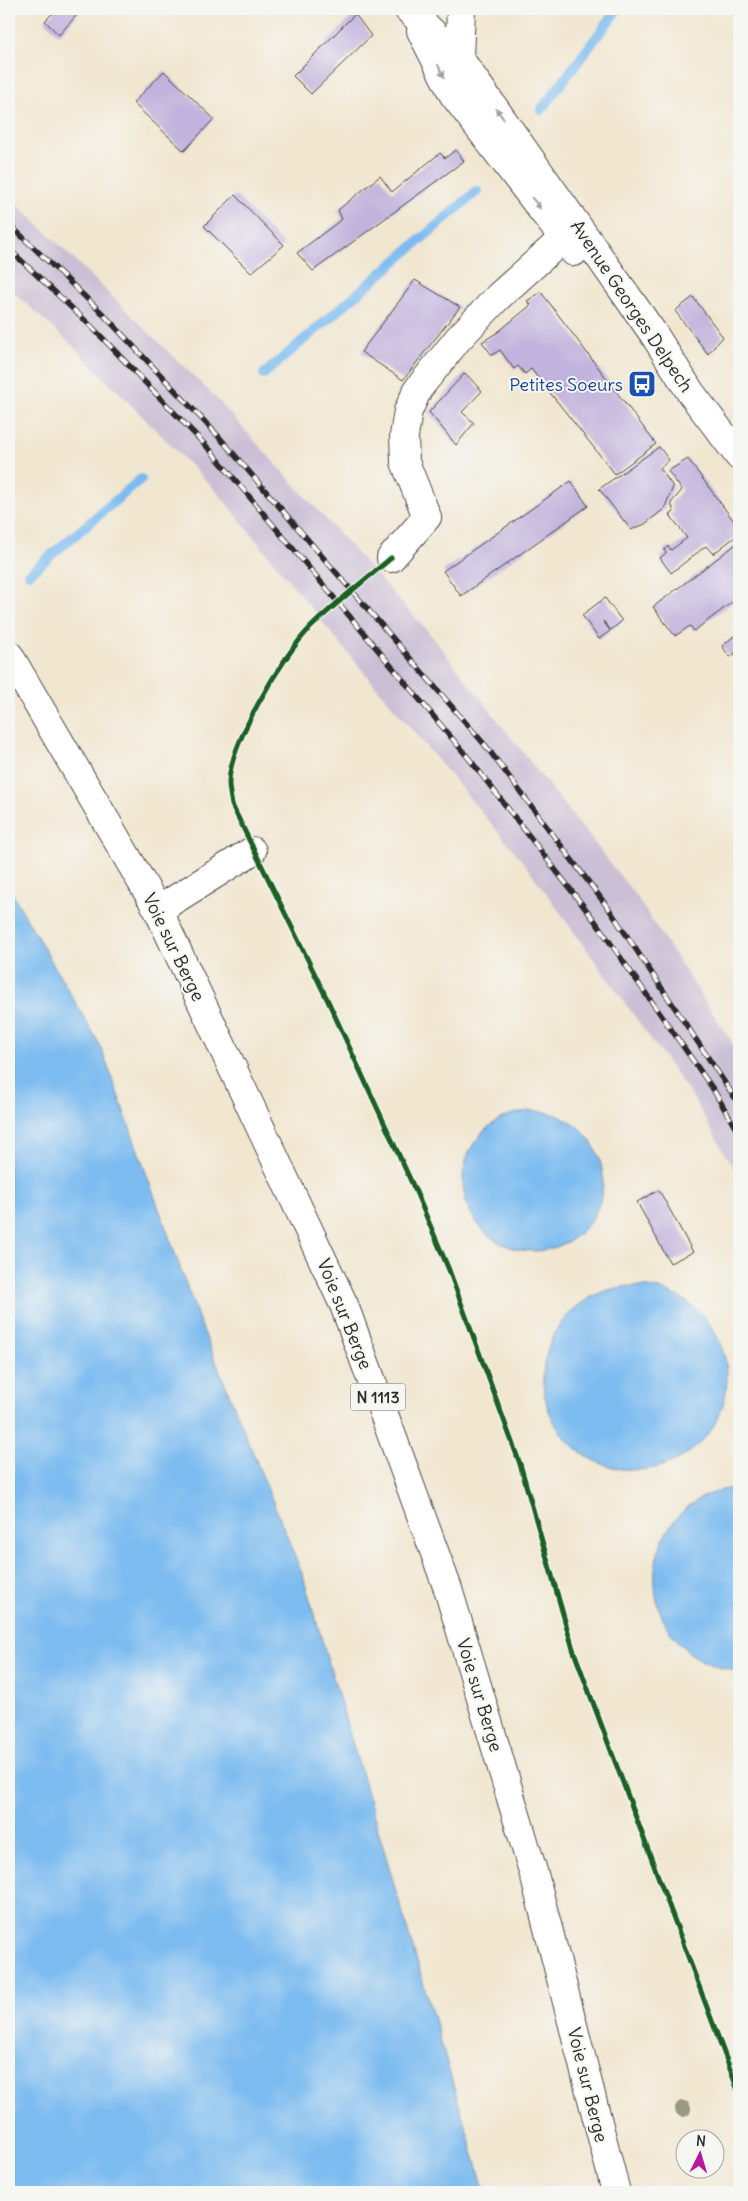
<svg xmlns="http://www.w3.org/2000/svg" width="748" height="2201" font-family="Delius,sans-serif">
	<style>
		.industrial { fill: #cbbfd5 }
		.water { fill: #7cbbf0; stroke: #54738e }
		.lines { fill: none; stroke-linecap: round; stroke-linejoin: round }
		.stream { stroke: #7cbbf0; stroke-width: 10 }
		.building { fill: #c1b3dd }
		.minor-casing { stroke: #494744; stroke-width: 30 }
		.major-casing { stroke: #494744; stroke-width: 30 }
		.minor { stroke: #fff; stroke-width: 28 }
		.major { stroke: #fff; stroke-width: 28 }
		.rail-casing { stroke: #2b2b2b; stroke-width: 5.5 }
		.rail { stroke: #f6f6f2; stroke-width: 4; stroke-dasharray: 11; stroke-linecap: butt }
		.cycleway-casing { stroke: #f6f6f2; stroke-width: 8 }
		.cycleway { stroke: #1b5e20; stroke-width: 5 }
		.tree { fill: #999880 }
		.oneway { fill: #a0a0a0 }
		.labels { text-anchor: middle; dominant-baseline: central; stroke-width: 4; stroke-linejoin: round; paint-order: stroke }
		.shield { fill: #f6f6f2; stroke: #686867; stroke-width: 1 }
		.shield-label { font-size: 16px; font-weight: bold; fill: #2b2b2b }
		.street-label { font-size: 18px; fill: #2b2b2b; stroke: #f6f6f2 }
		.transit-label { font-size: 18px; fill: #164399; stroke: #f6f6f2; text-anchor: end }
	</style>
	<rect width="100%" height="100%" fill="#f6f6f2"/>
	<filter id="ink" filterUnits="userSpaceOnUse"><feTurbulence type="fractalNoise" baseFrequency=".02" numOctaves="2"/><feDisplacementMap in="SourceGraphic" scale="10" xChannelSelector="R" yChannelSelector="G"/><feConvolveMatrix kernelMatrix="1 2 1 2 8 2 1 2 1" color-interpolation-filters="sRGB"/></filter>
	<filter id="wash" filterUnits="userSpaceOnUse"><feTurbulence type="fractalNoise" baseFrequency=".0096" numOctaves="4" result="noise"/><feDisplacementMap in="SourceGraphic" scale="20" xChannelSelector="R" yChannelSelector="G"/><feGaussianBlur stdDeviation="1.12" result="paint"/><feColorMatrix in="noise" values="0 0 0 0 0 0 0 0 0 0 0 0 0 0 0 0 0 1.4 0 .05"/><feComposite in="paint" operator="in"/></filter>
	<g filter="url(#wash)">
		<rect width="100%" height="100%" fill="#f1e6d0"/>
		<!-- industrial -->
		<polygon class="industrial" points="9,196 215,397 430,634 636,896 739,1053 739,1178 692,1096 525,864 346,651 218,493 74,347 9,288"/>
		<!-- water -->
		<g class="water">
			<polygon points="9,888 100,1045 199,1320 303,1576 485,2192 9,2192"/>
			<circle cx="533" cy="1181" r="70"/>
			<circle cx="635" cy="1378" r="92"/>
			<path d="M739 1487V1671C627 1661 626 1498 739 1487Z"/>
		</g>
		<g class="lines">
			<!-- stream -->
			<g class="stream">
				<polyline points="541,110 618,9"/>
				<polyline points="264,374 477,191"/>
				<polyline points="29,574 141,479"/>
			</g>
		</g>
		<g id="blocks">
			<!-- building -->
			<g class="building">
				<polygon points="50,9 82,9 59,35 45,21 54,12"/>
				<polygon points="355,14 371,36 311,94 293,76"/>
				<polygon points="164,71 214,119 184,151 133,103"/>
				<polygon points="456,150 464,161 313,271 297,253 342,219 338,210 380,176 392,192 440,153 445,158"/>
				<polygon points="235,195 284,245 251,273 204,226"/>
				<polygon points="415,280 460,307 403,380 361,352"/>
				<polygon points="541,292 656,444 615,474 531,369 525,374 518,366 514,369 500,350 492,355 482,342 498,332 531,305 527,301"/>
				<polygon points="693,297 723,337 708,354 675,311"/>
				<polygon points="465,373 482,391 462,412 474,423 456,445 429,412"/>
				<polygon points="659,447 669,460 660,468 673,487 664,509 645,524 631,530 599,489"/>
				<polygon points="688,459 739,528 739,534 713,554 706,546 671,573 660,558 666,553 664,550 668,546 671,550 687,538 670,515 674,512 671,503 682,490 668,471"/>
				<polygon points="571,481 588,506 461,596 443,571"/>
				<polygon points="739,542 739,567 735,571 739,577 739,597 694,631 690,626 675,636 653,607"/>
				<polygon points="605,598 622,621 611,630 603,621 610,631 599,639 582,615"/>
				<polygon points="739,632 739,651 730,657 722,646"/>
				<polygon points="659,1190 693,1252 670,1263 637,1202"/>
			</g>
		</g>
	</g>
	<g filter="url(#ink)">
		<use href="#blocks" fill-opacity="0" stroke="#494744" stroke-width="1"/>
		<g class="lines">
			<defs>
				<g id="minor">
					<polyline points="459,58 461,9"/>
					<polyline points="391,558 427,517 405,462 404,436 408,411 418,389 458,339 499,296 577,226"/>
					<polyline points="158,910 252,851"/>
				</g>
				<g id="major">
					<polyline points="408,9 459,58 653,333 691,393 739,456"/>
					<polyline points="421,31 453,94 574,252"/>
					<polyline points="9,655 158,910 344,1305 448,1589 535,1878 616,2192"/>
				</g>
			</defs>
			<!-- minor casing -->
			<use href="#minor" class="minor-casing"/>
			<!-- major casing -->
			<use href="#major" class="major-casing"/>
			<!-- minor -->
			<use href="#minor" class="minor"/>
			<!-- major -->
			<use href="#major" class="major"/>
			<defs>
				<g id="rail">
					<polyline points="9,224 102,313 220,438 485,745 609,909 739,1104"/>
					<polyline points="9,249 91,326 211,451 471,761 595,921 713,1089 739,1134"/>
				</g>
			</defs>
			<!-- rail casing -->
			<use href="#rail" class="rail-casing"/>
			<!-- rail -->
			<use href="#rail" class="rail"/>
			<defs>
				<path id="cycleway" d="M391 558C364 581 335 603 310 628 283 655 229 745 229 783 229 790 231 798 232 805L328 1001 416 1192 449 1270 520 1464 573 1649 739 2093"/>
			</defs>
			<!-- cycleway casing -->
			<use href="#cycleway" class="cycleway-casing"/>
			<!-- cycleway -->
			<use href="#cycleway" class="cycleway"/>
		</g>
		<!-- trees -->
		<circle class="tree" cx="683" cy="2109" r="8"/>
		<!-- one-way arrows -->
		<defs><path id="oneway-solid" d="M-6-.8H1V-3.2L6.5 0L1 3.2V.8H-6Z" transform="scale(1.25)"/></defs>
		<g class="oneway">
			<use href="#oneway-solid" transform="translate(441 71) rotate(63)"/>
			<use href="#oneway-solid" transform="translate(500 114) rotate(-126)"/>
			<use href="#oneway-solid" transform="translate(536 203) rotate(52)"/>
		</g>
	</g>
	<!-- icons -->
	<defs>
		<symbol id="bus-square" viewBox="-11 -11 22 22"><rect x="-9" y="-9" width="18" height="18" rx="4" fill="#1a4fb4" stroke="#f6f6f2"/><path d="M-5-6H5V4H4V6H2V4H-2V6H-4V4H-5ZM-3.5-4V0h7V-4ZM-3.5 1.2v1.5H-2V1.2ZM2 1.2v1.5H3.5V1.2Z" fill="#fff"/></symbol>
	</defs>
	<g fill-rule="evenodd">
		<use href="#bus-square" x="626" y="368" width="32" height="32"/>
	</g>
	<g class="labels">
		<!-- shield labels -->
		<rect class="shield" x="350.5" y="1383.5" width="55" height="27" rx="4"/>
		<g class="shield-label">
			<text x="378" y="1397">N 1113</text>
		</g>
		<!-- street labels -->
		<g class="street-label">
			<text transform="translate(632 306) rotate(56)">Avenue Georges Delpech</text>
			<text transform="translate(174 947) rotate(64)">Voie sur Berge</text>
			<text transform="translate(345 1314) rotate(68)">Voie sur Berge</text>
			<text transform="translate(480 1695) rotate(73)">Voie sur Berge</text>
			<text transform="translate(588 2085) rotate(76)">Voie sur Berge</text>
		</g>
		<!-- transit labels -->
		<g class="transit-label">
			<text x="623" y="384">Petites Soeurs</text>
		</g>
	</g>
	<!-- margin -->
	<rect width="748" height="2201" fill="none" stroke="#f6f6f2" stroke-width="30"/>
	<!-- north arrow -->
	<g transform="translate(700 2154) rotate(5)"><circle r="24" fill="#f6f6f2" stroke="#a5a5a2"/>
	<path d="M0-4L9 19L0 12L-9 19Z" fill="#b5179e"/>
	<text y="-8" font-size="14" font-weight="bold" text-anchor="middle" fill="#2b2b2b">N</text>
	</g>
</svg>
